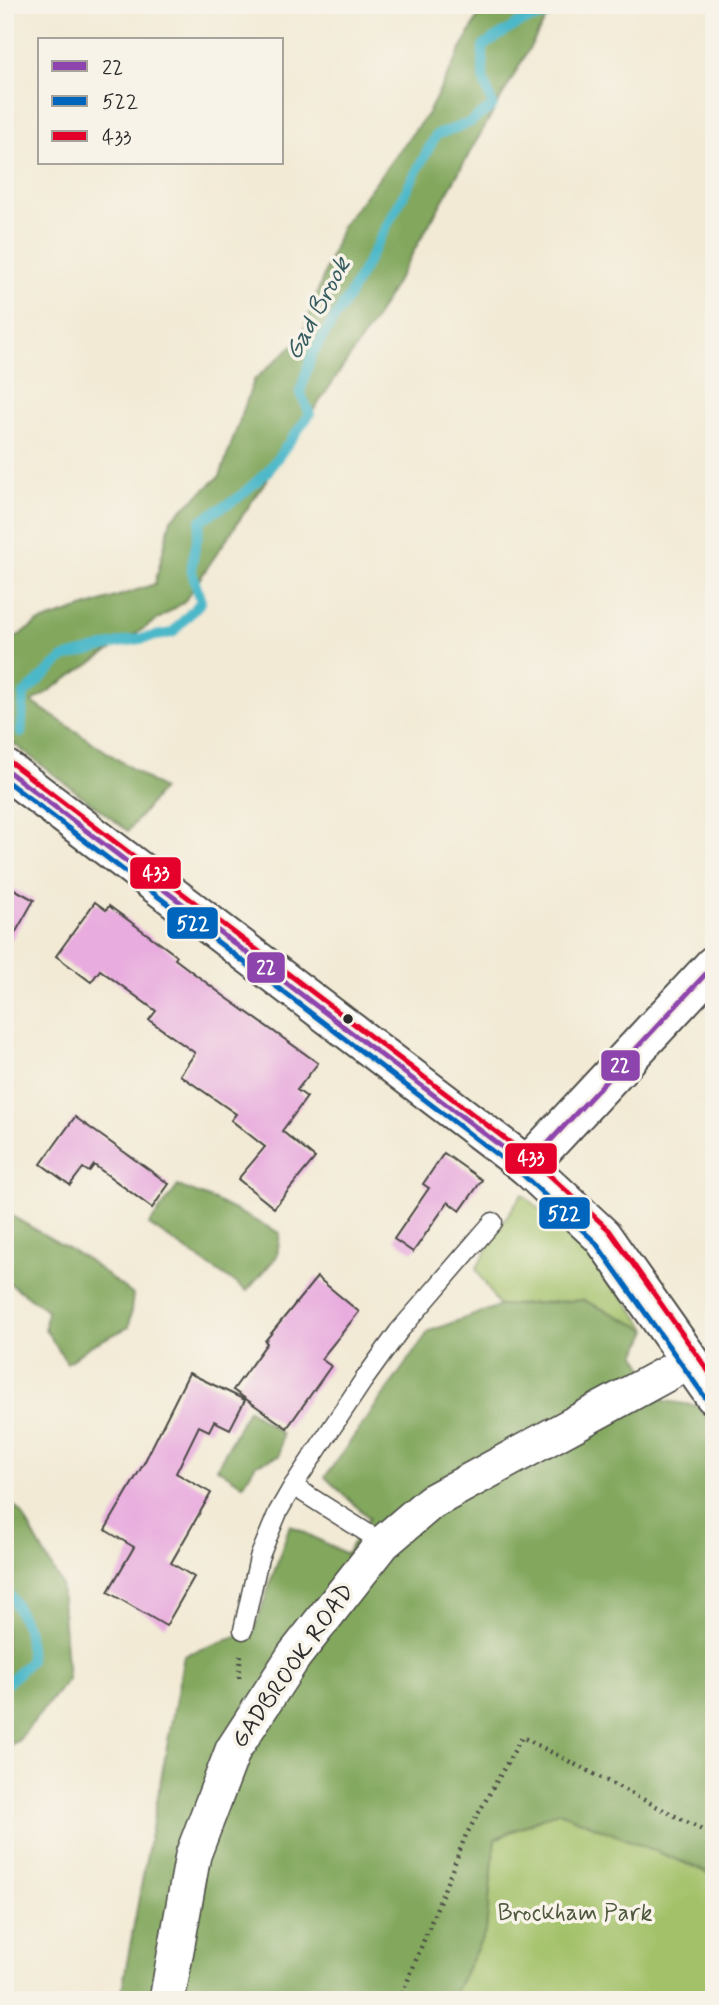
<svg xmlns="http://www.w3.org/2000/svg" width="719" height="2005" font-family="Mynerve,sans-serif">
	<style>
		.green { fill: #a3c169; stroke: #67764a; stroke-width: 2 }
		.forest { fill: #82a75d; stroke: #566944; stroke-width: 2 }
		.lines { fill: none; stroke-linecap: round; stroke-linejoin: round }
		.stream { stroke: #4cb8c9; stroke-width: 10 }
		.building { fill: #e8acde }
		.service-casing { stroke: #494844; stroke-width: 21 }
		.minor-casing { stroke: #494844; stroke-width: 38 }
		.tertiary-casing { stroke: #494844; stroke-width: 42 }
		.path { stroke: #494844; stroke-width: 4.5; stroke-dasharray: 2 5; stroke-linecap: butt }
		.service { stroke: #fff; stroke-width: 18 }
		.minor { stroke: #fff; stroke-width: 35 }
		.tertiary { stroke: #fff; stroke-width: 38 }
		.bus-1-casing { stroke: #f7f3e8; stroke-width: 10 }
		.bus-2-casing { stroke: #f7f3e8; stroke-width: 10 }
		.bus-3-casing { stroke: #f7f3e8; stroke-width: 10 }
		.bus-1 { stroke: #8e44ad; stroke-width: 5 }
		.bus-2 { stroke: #0065bd; stroke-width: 5 }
		.bus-3 { stroke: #e4002b; stroke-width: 5 }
		.bus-dot { fill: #2b2b2b; stroke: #f7f3e8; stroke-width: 2.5 }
		.labels { text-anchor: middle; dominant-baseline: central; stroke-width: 7; stroke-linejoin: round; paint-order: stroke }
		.street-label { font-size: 24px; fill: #2b2b2b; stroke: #f7f3e8 }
		.park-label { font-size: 24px; fill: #4f583e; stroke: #f7f3e8 }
		.water-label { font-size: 26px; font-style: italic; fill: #375c62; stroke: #f7f3e8 }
		.line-badge { stroke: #f7f3e8; stroke-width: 2.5 }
		.badge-label { font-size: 19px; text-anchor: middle; font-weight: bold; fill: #fff }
	</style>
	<rect width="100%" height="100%" fill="#f7f3e8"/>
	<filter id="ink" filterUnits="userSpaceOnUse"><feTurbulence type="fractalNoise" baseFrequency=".0143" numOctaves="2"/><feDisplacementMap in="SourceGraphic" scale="14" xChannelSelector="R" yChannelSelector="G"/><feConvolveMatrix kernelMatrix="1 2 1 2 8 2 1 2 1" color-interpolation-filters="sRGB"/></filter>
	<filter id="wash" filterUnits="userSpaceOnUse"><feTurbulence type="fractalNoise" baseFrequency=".00686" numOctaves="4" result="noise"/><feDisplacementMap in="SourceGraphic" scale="28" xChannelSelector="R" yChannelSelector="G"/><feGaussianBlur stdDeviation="1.57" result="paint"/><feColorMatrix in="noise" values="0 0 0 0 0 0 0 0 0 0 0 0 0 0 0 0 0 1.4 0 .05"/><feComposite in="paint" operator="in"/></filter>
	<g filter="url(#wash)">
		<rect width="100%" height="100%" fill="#f2ead5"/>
		<!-- green -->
		<g class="green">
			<polygon points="522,1194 592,1256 648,1330 583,1300 499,1306 476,1269 506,1218"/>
			<polygon points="557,1811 714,1875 714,2000 451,2000 486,1931 495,1839"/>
		</g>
		<!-- forest -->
		<g class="forest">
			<polygon points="484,5 554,5 374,321 184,602 32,702 162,789 128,831 5,737 5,645 37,623 155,584 171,519 220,476 254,380 300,339 342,226 428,113"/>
			<polygon points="178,1186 214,1200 280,1233 277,1256 247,1291 149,1225"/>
			<polygon points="5,1212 85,1258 133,1295 129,1327 90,1346 67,1363 45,1329 47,1310 5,1280"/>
			<polygon points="583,1300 648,1330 636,1355 665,1401 699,1406 714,1429 714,1875 557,1811 495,1839 486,1931 451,2000 120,2000 184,1655 254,1631 290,1525 346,1554 369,1518 325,1477 429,1331 499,1306"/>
			<polygon points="248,1409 282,1434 279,1456 256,1464 243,1485 217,1468"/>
			<polygon points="5,1498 21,1512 61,1584 68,1679 18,1741 5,1748"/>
		</g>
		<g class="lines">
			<!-- stream -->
			<g class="stream">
				<polyline points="21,733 24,694 63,658 123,642 172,633 201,602 191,569 201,520 238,498 267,472 310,414 300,392 312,354 349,296 436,135 469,123 493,106 483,78 483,46 519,23 555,12 558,5"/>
				<polyline points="5,1589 13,1599 28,1631 30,1661 5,1686"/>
			</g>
		</g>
		<g id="blocks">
			<!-- building -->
			<g class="building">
				<polygon points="5,884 34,900 5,951"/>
				<polygon points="95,902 106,910 109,906 177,956 175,959 224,996 318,1063 297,1090 307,1097 282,1131 315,1158 274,1208 238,1179 265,1147 231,1120 236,1114 180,1075 195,1053 149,1020 156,1011 100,970 91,982 56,956"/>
				<polygon points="75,1117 169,1184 152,1208 94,1165 89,1172 83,1168 70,1185 41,1164"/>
				<polygon points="444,1153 482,1180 460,1211 448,1202 413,1252 394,1239 429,1188 423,1184"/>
				<polygon points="317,1277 359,1312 321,1359 331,1366 287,1428 233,1390 267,1343 265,1341"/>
				<polygon points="189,1373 245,1400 230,1429 214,1421 209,1431 199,1426 176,1473 211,1493 171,1563 194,1577 166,1626 108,1592 134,1547 105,1530 144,1463"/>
			</g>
		</g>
	</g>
	<g filter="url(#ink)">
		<use href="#blocks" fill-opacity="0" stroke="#494844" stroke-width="2"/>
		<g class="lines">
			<defs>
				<g id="service">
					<polyline points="293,1486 383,1543"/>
					<polyline points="243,1630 259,1558 278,1512 293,1486 363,1381 399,1331 493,1222"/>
				</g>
				<polyline id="minor" points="167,2000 193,1855 233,1750 294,1656 383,1543 431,1502 690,1361"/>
				<g id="tertiary">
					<polyline points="5,769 527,1166 602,1236 714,1395"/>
					<polyline points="527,1166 714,965"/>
				</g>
			</defs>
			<!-- service casing -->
			<use href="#service" class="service-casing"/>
			<!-- minor casing -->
			<use href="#minor" class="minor-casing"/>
			<!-- tertiary casing -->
			<use href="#tertiary" class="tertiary-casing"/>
			<!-- path -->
			<g class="path">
				<polyline points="239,1678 241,1652"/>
				<polyline points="400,2000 466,1835 522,1737 714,1836"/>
			</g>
			<!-- service -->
			<use href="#service" class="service"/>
			<!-- minor -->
			<use href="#minor" class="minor"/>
			<!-- tertiary -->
			<use href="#tertiary" class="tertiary"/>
			<defs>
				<g id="bus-1">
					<polyline points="5,769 527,1166"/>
					<polyline points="527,1166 714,965"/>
				</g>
				<polyline id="bus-2" points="5,780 521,1173 595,1242 707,1400"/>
				<polyline id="bus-3" points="10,762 533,1160 609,1230 714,1379"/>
			</defs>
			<!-- bus-1 casing -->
			<use href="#bus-1" class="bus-1-casing"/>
			<!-- bus-2 casing -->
			<use href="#bus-2" class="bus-2-casing"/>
			<!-- bus-3 casing -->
			<use href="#bus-3" class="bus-3-casing"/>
			<!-- bus-1 -->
			<use href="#bus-1" class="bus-1"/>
			<!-- bus-2 -->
			<use href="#bus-2" class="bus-2"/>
			<!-- bus-3 -->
			<use href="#bus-3" class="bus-3"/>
		</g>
	</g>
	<!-- markers -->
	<circle class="bus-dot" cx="348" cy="1019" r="6"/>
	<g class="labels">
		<!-- street labels -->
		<g class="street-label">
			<text transform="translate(293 1666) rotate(-55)">GADBROOK ROAD</text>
		</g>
		<!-- park labels -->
		<g class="park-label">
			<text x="575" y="1913">Brockham Park</text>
		</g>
		<!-- water labels -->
		<g class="water-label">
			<text transform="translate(318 309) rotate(-62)">Gad Brook</text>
		</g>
	</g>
	<g class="line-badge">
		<rect x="129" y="856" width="53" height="34" rx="7" fill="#e4002b"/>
		<rect x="166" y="906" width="53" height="34" rx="7" fill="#0065bd"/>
		<rect x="246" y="951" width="40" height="33" rx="7" fill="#8e44ad"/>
		<rect x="600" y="1049" width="41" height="33" rx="7" fill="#8e44ad"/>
		<rect x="504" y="1142" width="54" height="33" rx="7" fill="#e4002b"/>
		<rect x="538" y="1196" width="53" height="34" rx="7" fill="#0065bd"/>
	</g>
	<g class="badge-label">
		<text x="156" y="880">433</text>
		<text x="193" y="930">522</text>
		<text x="266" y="974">22</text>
		<text x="620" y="1072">22</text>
		<text x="531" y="1165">433</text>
		<text x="564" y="1220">522</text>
	</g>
	<!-- margin -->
	<rect width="719" height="2005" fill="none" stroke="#f7f3e8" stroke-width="28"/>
	<!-- legend -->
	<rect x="38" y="38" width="245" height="126" fill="#f7f3e8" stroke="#a5a39c" stroke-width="2"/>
	<rect x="52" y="61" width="35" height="10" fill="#8e44ad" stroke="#a5a39c" stroke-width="2"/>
	<text x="102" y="74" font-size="21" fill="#2b2b2b">22</text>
	<rect x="52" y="96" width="35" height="10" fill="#0065bd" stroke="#a5a39c" stroke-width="2"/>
	<text x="102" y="108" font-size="21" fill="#2b2b2b">522</text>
	<rect x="52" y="131" width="35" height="10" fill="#e4002b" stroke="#a5a39c" stroke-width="2"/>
	<text x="102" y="144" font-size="21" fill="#2b2b2b">433</text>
</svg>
